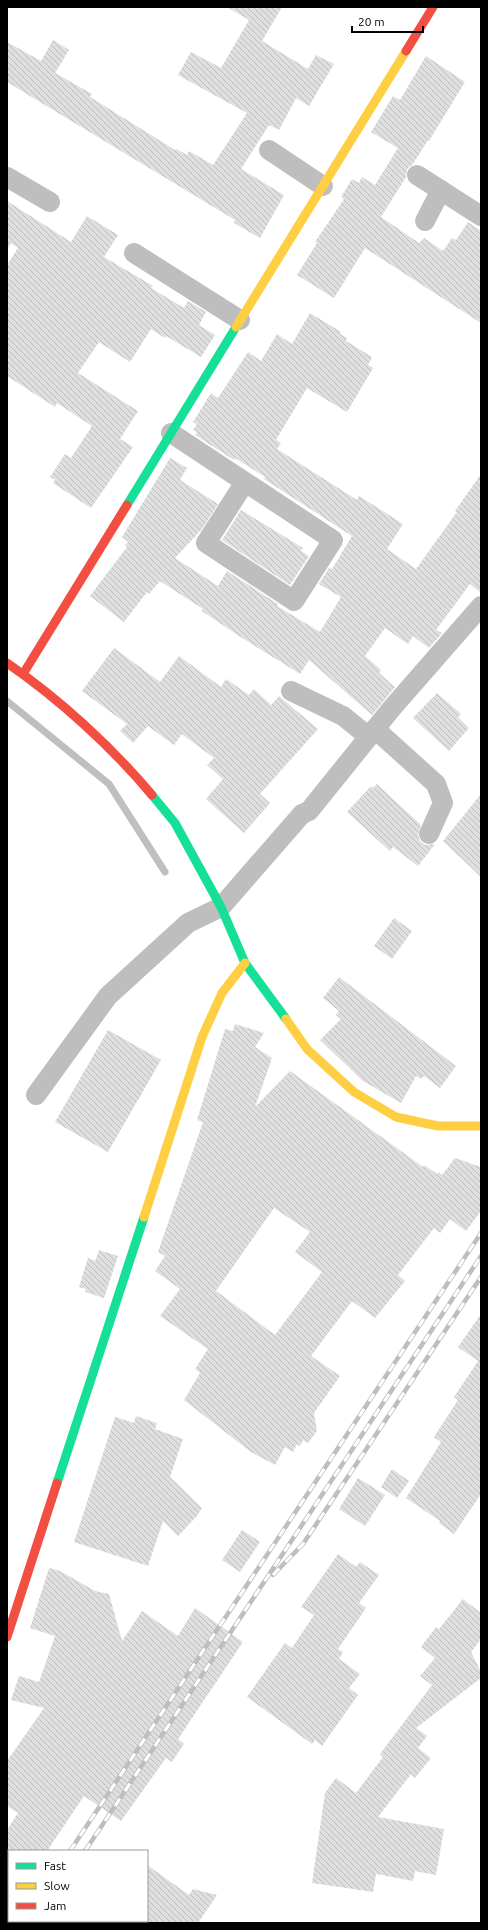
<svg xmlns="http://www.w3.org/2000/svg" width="488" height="1930" font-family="Ubuntu,sans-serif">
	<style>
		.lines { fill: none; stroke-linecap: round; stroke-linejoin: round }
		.stream { stroke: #bfbfbf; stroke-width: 7 }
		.building { fill: url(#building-back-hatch); fill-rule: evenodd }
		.street { stroke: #bebebe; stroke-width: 20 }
		.fast { stroke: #16e098; stroke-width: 9 }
		.slow { stroke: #ffcf43; stroke-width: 9 }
		.jam { stroke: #f24e42; stroke-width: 9 }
		.rail-casing { stroke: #bebebe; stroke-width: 4.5 }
		.rail { stroke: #fff; stroke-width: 3; stroke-dasharray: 9; stroke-linecap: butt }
	</style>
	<defs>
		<pattern id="building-back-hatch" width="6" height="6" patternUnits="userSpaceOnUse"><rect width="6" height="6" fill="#dfdfdf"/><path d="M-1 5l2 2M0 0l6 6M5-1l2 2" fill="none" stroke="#bebebe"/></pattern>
	</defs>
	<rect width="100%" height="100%" fill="#fff"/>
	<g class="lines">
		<!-- stream -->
		<polyline class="stream" points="7,701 109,784 165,872"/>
	</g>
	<!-- building -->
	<g class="building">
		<polygon points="227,7 282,7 262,41 308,69 316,55 334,64 309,106 296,98 279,130 269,125 241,169 284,195 260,238 234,223 235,220 7,82 7,42 41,61 53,40 69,50 55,73 92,94 90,97 175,150 176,149 187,155 189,151 213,165 247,113 178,75 191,52 221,68 249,20"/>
		<polygon points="426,56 465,82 429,141 428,140 413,164 407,169 406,177 381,217 419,243 424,238 443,251 452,238 456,240 468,222 481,231 481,323 365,248 334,298 297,275 317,243 315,242 344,199 341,197 352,179 359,183 362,177 375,185 398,148 371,132 393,96 400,100"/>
		<polygon points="7,201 71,242 87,216 118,235 104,257 153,286 151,288 184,308 188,301 206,312 199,325 215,335 201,357 166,336 165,338 151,329 130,362 99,342 78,373 138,411 120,439 133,447 91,508 53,483 55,480 50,477 65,454 71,458 92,426 57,403 55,407 7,376 7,265 18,248 11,243 7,250"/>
		<polygon points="310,313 341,332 340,334 347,338 346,341 372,357 368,365 373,368 347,412 307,388 276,440 281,443 277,449 357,500 359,496 403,524 387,549 416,569 457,512 455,511 481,474 481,593 470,584 436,630 442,633 429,648 413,636 408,644 385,628 365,656 381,670 379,673 395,687 372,715 309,660 300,674 239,636 202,611 203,609 160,581 149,594 147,592 124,622 90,596 127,547 125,545 128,542 122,537 170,458 187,468 180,480 218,504 202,529 175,558 218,586 227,571 278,604 277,606 320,632 341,597 319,584 329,568 332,569 352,536 264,479 265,477 235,458 234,460 195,435 197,432 193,430 197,424 193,422 211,393 218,398 248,352 261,361 277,334 292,344"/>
		<polygon points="241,510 303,548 301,551 309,556 290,585 222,540"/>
		<polygon points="114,648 160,682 179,656 221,687 226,679 249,695 254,689 271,705 279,696 318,729 260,794 270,803 244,833 206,799 223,779 207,765 214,758 182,734 174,745 148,726 133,743 120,731 127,724 82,691"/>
		<polygon points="437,693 461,714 458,717 469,728 449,751 413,718"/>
		<polygon points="377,784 421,825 418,835 420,841 425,845 435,844 418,866 393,847 390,851 347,812 371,786 373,788"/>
		<polygon points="481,794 481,877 443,841"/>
		<polygon points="394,918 412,931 392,959 374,946"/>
		<polygon points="339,977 456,1066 440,1088 424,1076 421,1079 416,1076 401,1103 363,1081 320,1040 341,1019 336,1015 339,1011 323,998"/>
		<path d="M235 1024 264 1033 255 1047 272 1058 255 1107 290 1071 423 1167 424 1165 437 1174 439 1172 442 1175 455 1158 481 1167V1211L466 1231 450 1219 440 1233 434 1228 398 1275 405 1281 375 1318 352 1301 311 1356 340 1376 314 1413 317 1431 308 1443 303 1440 300 1446 297 1444 293 1452 285 1447 275 1465 251 1452 184 1400 200 1373 195 1369 208 1349 160 1316 180 1289 155 1271 165 1256 158 1252 203 1122 197 1120 225 1029 233 1031ZM274 1208 310 1232 295 1252 322 1272 275 1335 216 1291Z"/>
		<polygon points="108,1030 161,1060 108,1152 55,1122"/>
		<polygon points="99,1250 118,1256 104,1298 85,1292 86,1289 79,1287 88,1258 95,1261"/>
		<polygon points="481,1314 481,1494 454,1534 439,1523 440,1521 406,1498 441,1442 434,1437 458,1400 454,1397 478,1361 458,1347"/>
		<polygon points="136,1416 157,1423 155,1429 183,1439 170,1477 202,1508 197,1516 178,1536 163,1521 148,1566 74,1542 115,1417 134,1423"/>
		<polygon points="392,1469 409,1481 397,1498 381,1487"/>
		<polygon points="358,1478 385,1495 365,1526 339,1509"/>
		<polygon points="242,1530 260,1542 240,1572 222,1560"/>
		<polygon points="338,1554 356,1567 360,1562 379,1575 359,1603 366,1608 338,1649 343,1652 339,1659 360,1674 349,1688 358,1695 322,1746 315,1740 312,1744 247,1697 285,1643 292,1648 314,1615 301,1607"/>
		<polygon points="49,1568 60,1571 95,1591 109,1594 122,1641 142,1611 178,1636 195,1608 243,1642 178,1739 184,1744 172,1762 166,1758 121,1821 84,1796 47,1851 7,1851 7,1830 18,1813 7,1806 7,1761 44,1708 11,1700 19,1676 39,1682 55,1636 30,1628"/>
		<polygon points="463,1599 481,1613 481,1639 471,1652 481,1672 481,1678 416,1728 427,1736 418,1748 431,1758 415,1778 411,1774 378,1817 444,1829 436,1875 415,1871 413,1881 376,1874 373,1892 312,1883 325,1793 336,1778 356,1793 383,1757 380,1754 432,1685 420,1676 435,1658 421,1647 436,1627 439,1629"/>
		<polygon points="147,1865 189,1895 193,1889 217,1895 198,1923 147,1923"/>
	</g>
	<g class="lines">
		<!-- street -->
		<g class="street">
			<polyline points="269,150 323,186"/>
			<polyline points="417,175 481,216"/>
			<polyline points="7,177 50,202"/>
			<polyline points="425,221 441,190"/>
			<polyline points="134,253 240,320"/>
			<polyline points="171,433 333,540 294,601 206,543 245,482"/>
			<polyline points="291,691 343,716 369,737"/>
			<polyline points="375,729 436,784 443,803 429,834"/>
			<polyline points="36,1095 108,996 188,923 221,907 302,814 309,811 392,708 481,606"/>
		</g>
		<!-- fast -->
		<g class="fast">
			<polyline points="127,505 236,327"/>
			<polyline points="152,795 175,823 221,907 245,963 286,1019"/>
			<polyline points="57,1483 144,1217"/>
		</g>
		<!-- slow -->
		<g class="slow">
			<polyline points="236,327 406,51"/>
			<polyline points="286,1019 307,1049 354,1092 396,1117 438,1126 481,1126"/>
			<polyline points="144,1217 202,1037 222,993 245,963"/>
		</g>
		<!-- jam -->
		<g class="jam">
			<polyline points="406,51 433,7"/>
			<path d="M7 663C58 698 112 747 152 795"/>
			<polyline points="23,674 127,505"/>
			<polyline points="7,1637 57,1483"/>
		</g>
		<defs>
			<g id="rail">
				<polyline points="273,1575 303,1544 481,1277"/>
				<polyline points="70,1851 481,1233"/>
				<polyline points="85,1851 481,1256"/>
				<polyline points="22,1923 24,1921"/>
				<polyline points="38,1923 39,1921"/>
			</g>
		</defs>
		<!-- rail casing -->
		<use href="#rail" class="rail-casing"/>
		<!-- rail -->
		<use href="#rail" class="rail"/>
	</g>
	<!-- border -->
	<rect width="488" height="1930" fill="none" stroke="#000000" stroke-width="16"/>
	<!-- legend -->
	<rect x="8" y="1850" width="140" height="72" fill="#ffffff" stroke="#999999"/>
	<rect x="16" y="1863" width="20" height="6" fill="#16e098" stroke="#999999"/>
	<text x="44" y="1870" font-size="12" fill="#000000">Fast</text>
	<rect x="16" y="1883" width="20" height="6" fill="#ffcf43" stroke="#999999"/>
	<text x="44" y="1890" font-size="12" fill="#000000">Slow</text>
	<rect x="16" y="1903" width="20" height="6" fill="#f24e42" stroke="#999999"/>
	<text x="44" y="1910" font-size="12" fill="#000000">Jam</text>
	<!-- scale -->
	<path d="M352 26v6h71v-6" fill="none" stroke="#000000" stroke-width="2"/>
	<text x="358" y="26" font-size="12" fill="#000000" stroke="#ffffff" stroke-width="3" paint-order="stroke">20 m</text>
</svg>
